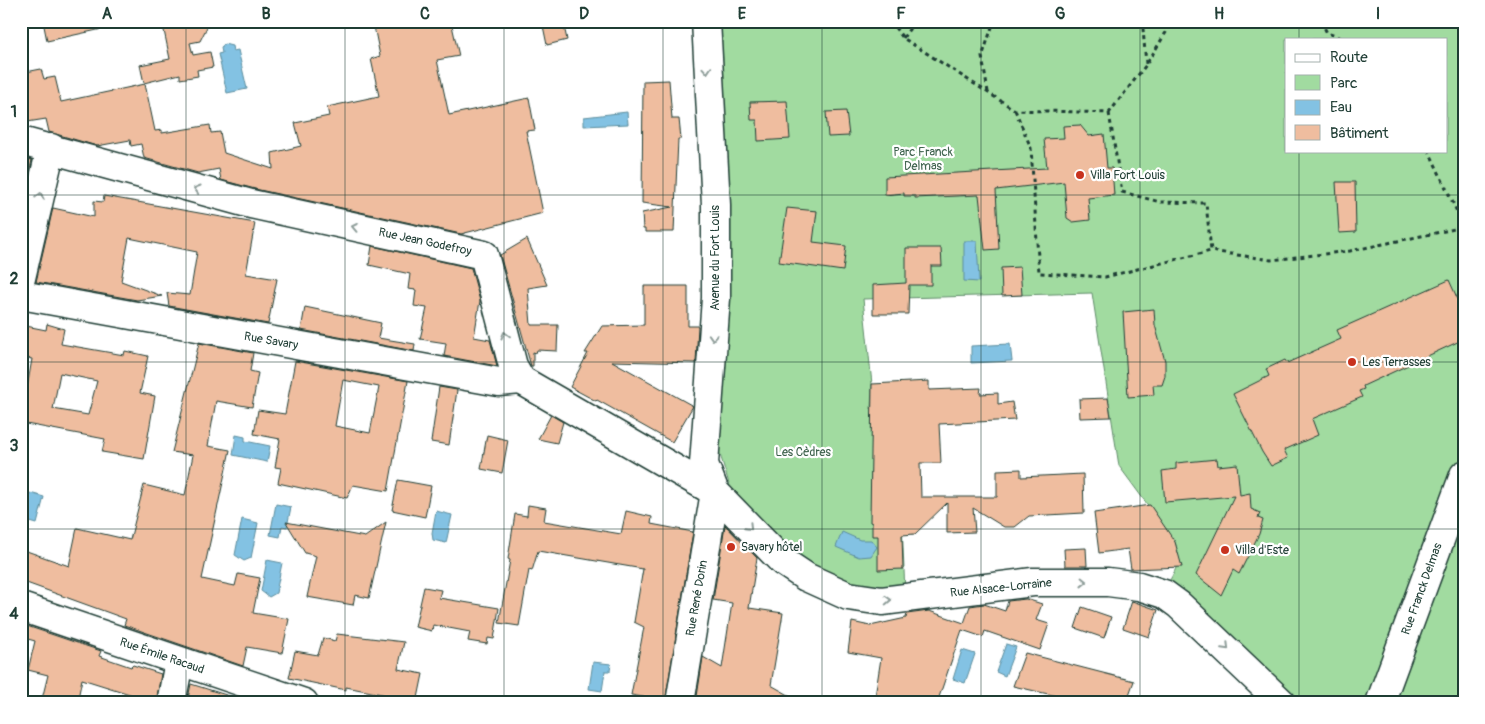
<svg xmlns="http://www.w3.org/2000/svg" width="1485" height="724" font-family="Pangolin,sans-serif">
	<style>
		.green { fill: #a1dba0; stroke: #608c6a; fill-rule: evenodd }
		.water { fill: #83c2e3; stroke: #5b8d9d }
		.building { fill: #efbd9f; stroke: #1f3d34; fill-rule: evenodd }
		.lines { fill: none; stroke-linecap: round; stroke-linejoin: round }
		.minor-casing { stroke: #1f3d34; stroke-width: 31 }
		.path { stroke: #1f3d34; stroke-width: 3; stroke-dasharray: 4 4; stroke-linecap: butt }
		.minor { stroke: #fff; stroke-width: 28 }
		.oneway { stroke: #8f9e9a }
		.grid { fill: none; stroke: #1f3d34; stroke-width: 1; stroke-opacity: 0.55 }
		.poi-dot { fill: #c8321e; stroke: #fff; stroke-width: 2 }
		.labels { text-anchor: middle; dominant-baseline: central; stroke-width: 4.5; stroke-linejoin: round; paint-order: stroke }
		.park-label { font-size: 12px; fill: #40644f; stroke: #fff }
		.poi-label { font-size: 12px; fill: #1f3d34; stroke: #fff; text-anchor: start }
		.street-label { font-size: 12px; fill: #1f3d34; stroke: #fff }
		.neatline { fill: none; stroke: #1f3d34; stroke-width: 2 }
		.grid-label { font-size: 16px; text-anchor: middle; font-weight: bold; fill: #1f3d34 }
	</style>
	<rect width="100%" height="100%" fill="#fff"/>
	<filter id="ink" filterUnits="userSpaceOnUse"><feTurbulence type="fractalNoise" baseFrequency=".02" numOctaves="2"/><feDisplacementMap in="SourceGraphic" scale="10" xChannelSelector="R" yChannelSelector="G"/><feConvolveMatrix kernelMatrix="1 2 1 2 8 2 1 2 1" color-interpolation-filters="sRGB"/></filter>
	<g filter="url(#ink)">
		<!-- green -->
		<path class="green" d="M719 21H1464V703H1282L1164 594C1172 570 1183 569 1175 542L1119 466 1092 293 863 299 872 384 871 409 876 410 901 498 905 594 846 587 785 550 732 493 718 448ZM1286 39H1446V151H1286Z"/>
		<!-- water -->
		<g class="water">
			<polygon points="224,44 232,46 233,51 238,50 247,89 227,93 218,54 222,53 221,48"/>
			<polygon points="627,112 628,124 584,126 584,117"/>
			<polygon points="964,241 977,241 979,282 964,281"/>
			<polygon points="1010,344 1012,361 971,363 971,346"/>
			<polygon points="236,435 245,437 245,441 270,446 267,462 233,455"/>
			<polygon points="30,493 44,497 37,524 23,520"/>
			<polygon points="276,504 291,507 287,527 282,526 280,537 270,535"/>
			<polygon points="436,511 452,515 446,543 433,540 432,533"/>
			<polygon points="242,519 258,523 251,558 244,561 235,555"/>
			<polygon points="842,532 860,540 871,540 877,547 871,556 859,557 836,547"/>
			<polygon points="267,560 282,563 276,593 269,597 261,591"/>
			<polygon points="1006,644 1016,647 1005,676 996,672"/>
			<polygon points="962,650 975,654 965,683 953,679"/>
			<polygon points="593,662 611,664 610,671 605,671 602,691 589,689"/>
		</g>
		<!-- building -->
		<g class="building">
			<polygon points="43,21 101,21 102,29 47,41"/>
			<polygon points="162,21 210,21 200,41 190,43 193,55 210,52 213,67 197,70 198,76 180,79 180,74 144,83 140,65 170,59"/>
			<polygon points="373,21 451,21 459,56 437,60 449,115 529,98 535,130 526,131 543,213 461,234 255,189 221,180 219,169 198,173 144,158 141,144 131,146 130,140 97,146 49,132 46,119 21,123 21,73 41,69 44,79 55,77 61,102 145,84 155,131 162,130 162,133 210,125 211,133 220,132 224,153 273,169 272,153 301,146 295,123 329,116 327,107 379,96 371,59 380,56"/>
			<polygon points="542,21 563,21 567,40 547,45"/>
			<polygon points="669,80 672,119 679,119 681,139 678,139 674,232 645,232 645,229 643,229 642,213 672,207 642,203 643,81"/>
			<polygon points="787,101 790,139 758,141 757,120 751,120 750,102"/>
			<polygon points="846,111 849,136 828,137 826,112"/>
			<polygon points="1080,125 1089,136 1104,134 1107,168 1112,168 1114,195 1088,198 1090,220 1073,222 1067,218 1064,182 996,190 999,249 985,250 979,195 915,198 915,196 904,196 904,193 885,195 885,177 1047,168 1044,139 1064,138 1063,126"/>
			<polygon points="21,157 32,160 21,207"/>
			<polygon points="1336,182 1355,182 1356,232 1339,233"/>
			<polygon points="104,196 255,223 246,274 277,279 268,324 169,306 167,293 190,295 197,252 129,238 121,281 162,296 137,300 36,282 53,208 94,217 94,201 103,202"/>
			<polygon points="787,208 817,211 813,242 846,246 843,271 779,262"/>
			<polygon points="527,239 547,285 528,288 531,325 558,325 557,351 537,350 536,353 533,352 533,366 531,366 500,255"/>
			<polygon points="372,246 471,268 480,301 474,337 490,340 497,366 444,356 446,343 420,339 427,308 414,306 416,290 408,289 410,274 369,265"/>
			<polygon points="906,248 941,248 942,266 931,266 931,285 909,285 908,314 873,314 873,285 906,283"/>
			<polygon points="1020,267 1022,295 1002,296 1001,268"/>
			<polygon points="1449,280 1464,313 1464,339 1363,386 1364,389 1359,391 1362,397 1312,419 1318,435 1284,450 1288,458 1271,466 1262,452 1233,394 1269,376 1266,369 1285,360 1287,363 1341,339 1337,330"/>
			<polygon points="644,286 688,286 688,326 698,326 696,363 612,361 693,406 672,442 597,400 596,401 570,387 588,353 585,353 602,326 644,325"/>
			<polygon points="305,307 381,323 378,338 415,344 414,351 301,330"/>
			<polygon points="1154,309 1155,325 1165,361 1165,376 1162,385 1153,385 1154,395 1128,397 1123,312"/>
			<path d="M47 324 64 329 61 344 124 355 125 351 148 356 140 393 155 396 144 459 102 452 105 439 21 423 32 359 21 357V325L46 330ZM60 373 97 381 88 415 53 409Z"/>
			<polygon points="199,343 253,353 250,371 258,373 252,407 216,401 208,446 230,450 202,579 235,586 238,574 260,578 253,613 289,619 282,653 247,647 243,666 124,625 126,619 21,581 21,549 69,566 77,528 130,540 144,485 185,495 193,455 172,452"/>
			<path d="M295 361 408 381 388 491 353 485 347 498 278 483 281 468 275 467 280 439 254 434 258 410 285 414ZM343 380 379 387 370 433 335 426Z"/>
			<polygon points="929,381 929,390 981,388 980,394 998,393 998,404 1012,402 1015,420 939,424 941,463 920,463 921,497 997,497 997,470 1021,469 1021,477 1083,474 1084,513 1029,516 1015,527 1004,527 973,508 975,532 947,533 947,503 915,534 902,535 903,569 878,570 878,536 872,536 872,523 870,522 872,384"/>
			<polygon points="439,387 457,390 449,445 431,442"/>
			<polygon points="1108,398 1111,417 1080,418 1079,399"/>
			<polygon points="551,415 563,422 557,443 538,439"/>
			<polygon points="487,435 508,440 502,473 481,469"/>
			<polygon points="1217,459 1218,466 1237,464 1240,495 1250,493 1251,509 1260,513 1258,518 1263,520 1259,534 1239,574 1233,570 1221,595 1196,575 1234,496 1165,502 1162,471 1176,469 1176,463"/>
			<polygon points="398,480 431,486 425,517 392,510"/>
			<polygon points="528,505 546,508 544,521 621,534 626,511 652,517 651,524 693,532 665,703 648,703 649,698 631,695 644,627 634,622 643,569 538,551 532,571 529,570 519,626 499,623 510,560 508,559 515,514 527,516"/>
			<polygon points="1150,505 1175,542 1182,567 1131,569 1128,549 1099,553 1094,513"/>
			<polygon points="286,522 365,537 386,522 369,598 355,595 353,605 307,597 316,556 305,553"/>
			<polygon points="725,525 757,558 749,608 783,613 771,685 803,703 696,703 703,657 722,668 732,603 713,600"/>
			<polygon points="1086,548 1087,566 1065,566 1064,549"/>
			<polygon points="424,587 441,590 439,598 499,608 494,639 488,638 487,644 468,641 470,632 433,625 432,631 415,627"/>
			<polygon points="1026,599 1042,604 1036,620 1049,624 1040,650 985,631 983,637 962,630 937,703 874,703 881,658 848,652 852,622 870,626 906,618 907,614 929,611 964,623 970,606 984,604 1005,611 1008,601"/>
			<polygon points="1132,601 1158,610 1149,637 1123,628"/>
			<polygon points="1082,607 1111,617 1104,638 1075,628"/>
			<polygon points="21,624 101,651 99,656 131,667 133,665 161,674 156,703 134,703 136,696 82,679 77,703 41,703 48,675 28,670 35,641 21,637"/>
			<polygon points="337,634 404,642 398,669 423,674 417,703 391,703 392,696 346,687 346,690 289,678 295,651 318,655 323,638 335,641"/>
			<polygon points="1025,653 1134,681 1126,703 1093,700 1088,703 1065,703 1066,698 1013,686"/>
			<polygon points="191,684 239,699 238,703 187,703"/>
		</g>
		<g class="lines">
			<defs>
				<g id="minor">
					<polyline points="21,141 251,204 484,255 513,366 521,380 715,492 782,561 806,577 848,596 882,601 1033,582 1108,582 1139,586 1164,594 1179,605 1282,703"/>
					<polyline points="21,278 51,148"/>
					<polyline points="21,295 499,382 521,380"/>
					<polyline points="21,607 304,703"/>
					<polyline points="171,703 179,662"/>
					<polyline points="680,703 715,492 704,464 716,298 716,205 706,21"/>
					<polyline points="1380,703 1464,475"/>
				</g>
			</defs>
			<!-- minor casing -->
			<use href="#minor" class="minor-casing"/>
			<!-- path -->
			<g class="path">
				<polyline points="890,21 903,38 1015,110 1109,113 1146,65 1173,21"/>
				<polyline points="1139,21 1143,29 1146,64"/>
				<polyline points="1321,21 1327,33 1344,39"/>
				<polyline points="903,38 915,21"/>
				<polyline points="988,92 982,57 994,21"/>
				<polyline points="1015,110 1031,148 1039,273 1105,277 1211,251 1271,260 1350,251 1464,227 1429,151"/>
				<polyline points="1109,113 1122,192 1160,202 1206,203 1211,251"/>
			</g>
			<!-- minor -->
			<use href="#minor" class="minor"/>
		</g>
		<!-- one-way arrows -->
		<defs><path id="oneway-chevron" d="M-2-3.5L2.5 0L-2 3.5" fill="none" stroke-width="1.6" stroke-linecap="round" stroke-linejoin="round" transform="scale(1.25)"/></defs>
		<g class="oneway">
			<use href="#oneway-chevron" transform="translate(707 70) rotate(86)"/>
			<use href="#oneway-chevron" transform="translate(197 189) rotate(-164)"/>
			<use href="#oneway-chevron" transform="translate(40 196) rotate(-77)"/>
			<use href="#oneway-chevron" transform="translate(355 227) rotate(-168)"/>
			<use href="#oneway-chevron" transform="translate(505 335) rotate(-105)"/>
			<use href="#oneway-chevron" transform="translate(713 337) rotate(93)"/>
			<use href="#oneway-chevron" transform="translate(749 527) rotate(46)"/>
			<use href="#oneway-chevron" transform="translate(1084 582) rotate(1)"/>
			<use href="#oneway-chevron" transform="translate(888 600) rotate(-2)"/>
			<use href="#oneway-chevron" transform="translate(1226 647) rotate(45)"/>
		</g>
	</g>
	<!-- grid -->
	<path class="grid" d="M186 21V703M345 21V703M504 21V703M663 21V703M822 21V703M981 21V703M1140 21V703M1299 21V39M1299 151V703M21 195H1464M21 362H1464M21 529H1464"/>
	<!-- markers -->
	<g class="poi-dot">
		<circle cx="1080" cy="175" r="5"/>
		<circle cx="1352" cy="362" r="5"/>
		<circle cx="731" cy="547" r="5"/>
		<circle cx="1225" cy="550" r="5"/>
	</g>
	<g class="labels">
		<!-- park labels -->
		<g class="park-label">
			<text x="923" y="152">Parc Franck<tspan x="923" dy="14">Delmas</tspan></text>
			<text x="803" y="452">Les Cèdres</text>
		</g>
		<!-- poi labels -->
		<g class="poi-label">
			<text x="1090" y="175">Villa Fort Louis</text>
			<text x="1362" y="362">Les Terrasses</text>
			<text x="741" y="547">Savary hôtel</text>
			<text x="1235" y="550">Villa d'Este</text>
		</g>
		<!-- street labels -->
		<g class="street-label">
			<text transform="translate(425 242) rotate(12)">Rue Jean Godefroy</text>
			<text transform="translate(715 258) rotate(-90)">Avenue du Fort Louis</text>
			<text transform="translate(271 341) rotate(10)">Rue Savary</text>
			<text transform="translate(1001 588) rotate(-6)">Rue Alsace-Lorraine</text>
			<text transform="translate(1422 589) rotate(-70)">Rue Franck Delmas</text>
			<text transform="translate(697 598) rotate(-80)">Rue René Dorin</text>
			<text transform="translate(162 656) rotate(19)">Rue Émile Racaud</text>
		</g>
	</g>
	<!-- margin -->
	<rect width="1485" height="724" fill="none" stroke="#fff" stroke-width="55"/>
	<!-- legend -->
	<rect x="1285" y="38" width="162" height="115" fill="#ffffff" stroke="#a5b1ae"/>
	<rect x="1295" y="54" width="25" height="8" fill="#ffffff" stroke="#a5b1ae"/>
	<text x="1330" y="62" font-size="15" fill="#1f3d34">Route</text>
	<rect x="1295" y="75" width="25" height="15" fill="#a1dba0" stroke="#a5b1ae"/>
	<text x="1330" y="88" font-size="15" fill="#1f3d34">Parc</text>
	<rect x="1295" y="100" width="25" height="15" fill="#83c2e3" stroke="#a5b1ae"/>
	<text x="1330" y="112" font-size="15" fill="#1f3d34">Eau</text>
	<rect x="1295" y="125" width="25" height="15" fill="#efbd9f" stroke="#a5b1ae"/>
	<text x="1330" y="138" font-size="15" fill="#1f3d34">Bâtiment</text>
	<rect x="28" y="28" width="1430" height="668" class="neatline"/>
	<g class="grid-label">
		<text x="107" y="19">A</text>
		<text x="266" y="19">B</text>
		<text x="425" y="19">C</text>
		<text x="584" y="19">D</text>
		<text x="742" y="19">E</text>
		<text x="901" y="19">F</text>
		<text x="1060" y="19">G</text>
		<text x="1219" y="19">H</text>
		<text x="1378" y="19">I</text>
		<text x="14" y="117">1</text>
		<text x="14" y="284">2</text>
		<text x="14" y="451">3</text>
		<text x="14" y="619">4</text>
	</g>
</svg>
